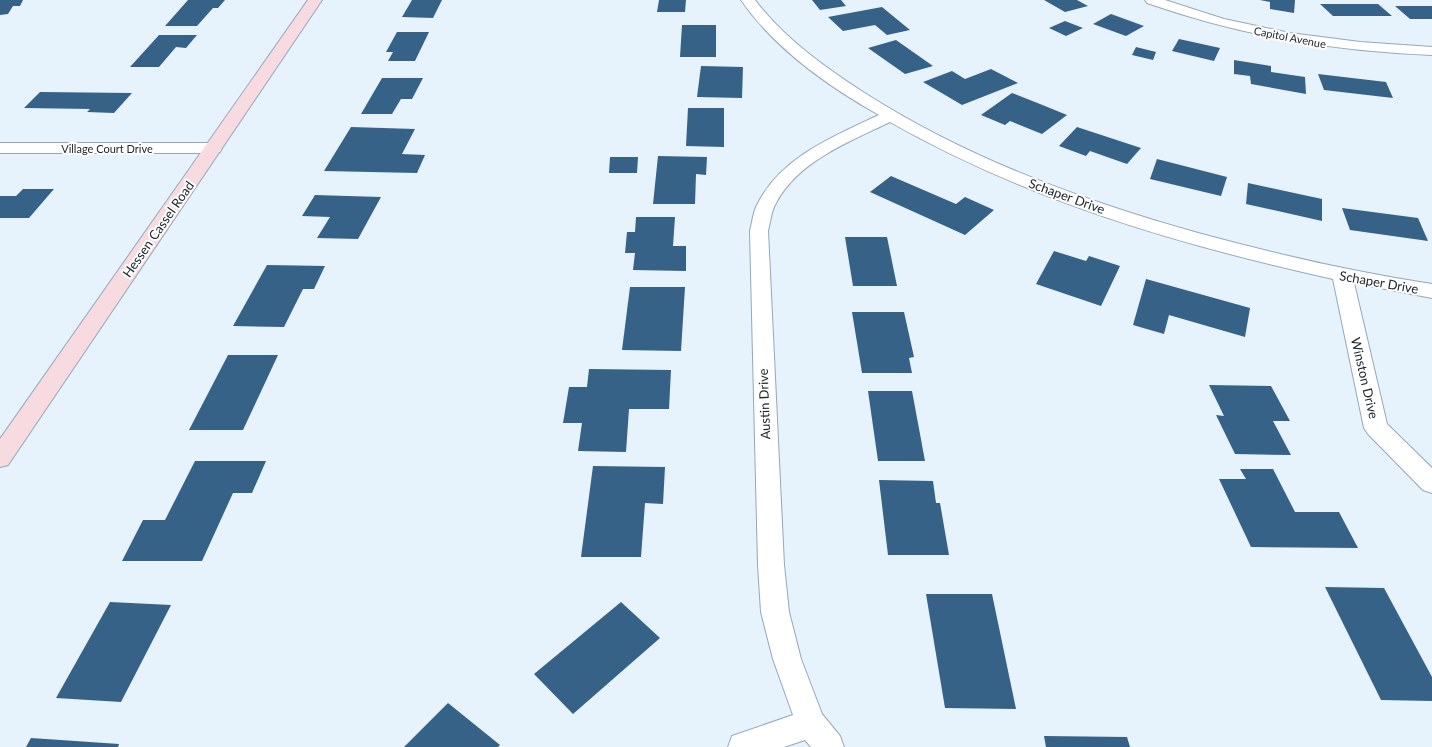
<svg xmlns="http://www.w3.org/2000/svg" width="1432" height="747" font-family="Lato,sans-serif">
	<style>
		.building { fill: #356286 }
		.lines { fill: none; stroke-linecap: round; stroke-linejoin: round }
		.minor-casing { stroke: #95a8b8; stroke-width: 2 }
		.secondary-casing { stroke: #95a8b8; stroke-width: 2 }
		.minor { fill: #fff; fill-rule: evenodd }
		.secondary { fill: #f7dbe1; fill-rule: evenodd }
		.labels { text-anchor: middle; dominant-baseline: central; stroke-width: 4; stroke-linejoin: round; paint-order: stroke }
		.far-street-label { font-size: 11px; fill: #20272e; stroke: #fff }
		.street-label { font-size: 13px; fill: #20272e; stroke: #fff }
	</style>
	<rect width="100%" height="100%" fill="#e6f2fc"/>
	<!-- building -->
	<g class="building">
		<polygon points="0,0 23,0 20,6 13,6 8,14 0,15"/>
		<polygon points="188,0 225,0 218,8 213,8 197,26 165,26"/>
		<polygon points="412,0 442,0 433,18 402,17"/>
		<polygon points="659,0 686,0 685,12 657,12"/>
		<polygon points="812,0 841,0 846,6 820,10"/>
		<polygon points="1044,0 1077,0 1088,6 1065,12"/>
		<polygon points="1260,0 1295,0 1294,13 1270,9 1270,2"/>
		<polygon points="1320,4 1378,4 1392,16 1333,16"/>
		<polygon points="1395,6 1432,6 1432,19 1410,19"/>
		<polygon points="882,7 910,30 887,35 875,25 843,31 828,17"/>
		<polygon points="1111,14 1144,26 1126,36 1093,24"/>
		<polygon points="1065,21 1083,28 1066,36 1049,28"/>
		<polygon points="682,25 716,25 716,57 680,57"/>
		<polygon points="397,32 429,32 415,61 388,61 393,52 386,52"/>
		<polygon points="159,35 197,35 186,48 176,47 159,67 130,67"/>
		<polygon points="1179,39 1220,48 1214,61 1172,51"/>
		<polygon points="896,40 933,66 905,74 868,48"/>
		<polygon points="1136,47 1156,52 1153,60 1132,55"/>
		<polygon points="1234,60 1271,66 1271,72 1305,77 1306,94 1251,84 1250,76 1234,74"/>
		<polygon points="701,66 743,67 742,98 697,97"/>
		<polygon points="991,69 1018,83 962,105 923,82 952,71 965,79"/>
		<polygon points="1318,74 1386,82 1393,98 1324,90"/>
		<polygon points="382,78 423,78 412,99 401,99 392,114 361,114"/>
		<polygon points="40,92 132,93 114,113 87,112 90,109 24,108"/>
		<polygon points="1012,93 1040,104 1067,115 1042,134 1010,121 1005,125 981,115"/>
		<polygon points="688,108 724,108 724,147 686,146"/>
		<polygon points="351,127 415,129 402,154 425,155 417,173 324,171"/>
		<polygon points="1077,127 1141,148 1127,164 1090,151 1086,156 1059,146"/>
		<polygon points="658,156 707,157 706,175 696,174 695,204 653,204"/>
		<polygon points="610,157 638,157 637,173 609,173"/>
		<polygon points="1157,159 1227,177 1221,196 1150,179"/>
		<polygon points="891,176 956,204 965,197 994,210 965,235 870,192"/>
		<polygon points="1248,183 1322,199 1322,221 1246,204"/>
		<polygon points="23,189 54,189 29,218 0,218 0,196 16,196"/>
		<polygon points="315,195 381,197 358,239 317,238 330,217 302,216"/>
		<polygon points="1342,208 1418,218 1428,241 1350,230"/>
		<polygon points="636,217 675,217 673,246 686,246 686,271 633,270 635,253 625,253 627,232 635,232"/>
		<polygon points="845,237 887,237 897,286 853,286"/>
		<polygon points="1054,251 1086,261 1089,256 1120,266 1101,306 1036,284"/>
		<polygon points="267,265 325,266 314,289 303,289 284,327 233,326"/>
		<polygon points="1146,279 1250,308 1245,337 1169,315 1164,334 1133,325"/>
		<polygon points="630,287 685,287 681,351 622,350"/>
		<polygon points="852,312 904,312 914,357 909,358 912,373 862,373"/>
		<polygon points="228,355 278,355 243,430 189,430"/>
		<polygon points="589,369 671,370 669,409 629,409 626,452 578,451 582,423 563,423 569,387 587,387"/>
		<polygon points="1209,385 1271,386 1290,421 1273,421 1291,455 1235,454 1216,415 1224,416"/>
		<polygon points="868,391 912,391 925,461 878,461"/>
		<polygon points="195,461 266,461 252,493 233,493 202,561 122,561 143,520 165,520"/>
		<polygon points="593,466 665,467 663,504 645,503 641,557 581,557"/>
		<polygon points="1240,469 1273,469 1295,512 1339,512 1358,548 1251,547 1219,479 1246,479"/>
		<polygon points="879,480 933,481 936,503 940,503 949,555 888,555"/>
		<polygon points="1325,587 1384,588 1432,677 1432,701 1381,700"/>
		<polygon points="926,594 992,594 1016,709 945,708"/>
		<polygon points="110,602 171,605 121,702 56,698"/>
		<polygon points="621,602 660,638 573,714 534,674"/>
		<polygon points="448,703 500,745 498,747 404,747"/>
		<polygon points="1044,736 1127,737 1130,747 1046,747"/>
		<polygon points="31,738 119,744 118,747 26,747"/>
	</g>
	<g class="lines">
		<defs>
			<g id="minor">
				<path d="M741 0H755C784 38 823 66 863 92 966 158 1081 200 1198 233 1275 254 1353 272 1432 284V298L1354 283 1387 424 1432 468V493L1423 490 1368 434 1364 428 1333 279C1180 245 1027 200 890 122 849 142 795 162 774 207 771 214 770 223 768 231L784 565 789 612 801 659 822 714 840 736 844 747H811L805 740 784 747H728L732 736 793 715 773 659 761 612 758 565 750 231C752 223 753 214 756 207 779 158 832 137 879 115 829 87 774 48 741 0Z"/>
				<path d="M1145 0H1165L1224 19 1290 33 1360 42 1432 47V55C1331 51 1242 36 1147 3Z"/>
				<polygon points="0,143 214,143 220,144 222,148 220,152 214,153 0,153"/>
			</g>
			<polygon id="secondary" points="308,0 322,0 8,465 0,467 0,439"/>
		</defs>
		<!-- minor casing -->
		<use href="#minor" class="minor-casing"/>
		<!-- secondary casing -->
		<use href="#secondary" class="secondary-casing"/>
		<!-- minor -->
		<use href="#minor" class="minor"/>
		<!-- secondary -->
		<use href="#secondary" class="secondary"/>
	</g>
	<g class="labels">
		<!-- far-street labels -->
		<g class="far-street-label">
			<text transform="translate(1290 37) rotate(11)">Capitol Avenue</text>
			<text x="107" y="148">Village Court Drive</text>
		</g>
		<!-- street labels -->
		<g class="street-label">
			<text transform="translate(1067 196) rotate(20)">Schaper Drive</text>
			<text transform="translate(158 229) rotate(-55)">Hessen Cassel Road</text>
			<text transform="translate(1379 282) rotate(10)">Schaper Drive</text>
			<text transform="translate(1365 378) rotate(77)">Winston Drive</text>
			<text transform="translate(764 404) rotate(-92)">Austin Drive</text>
		</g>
	</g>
</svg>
